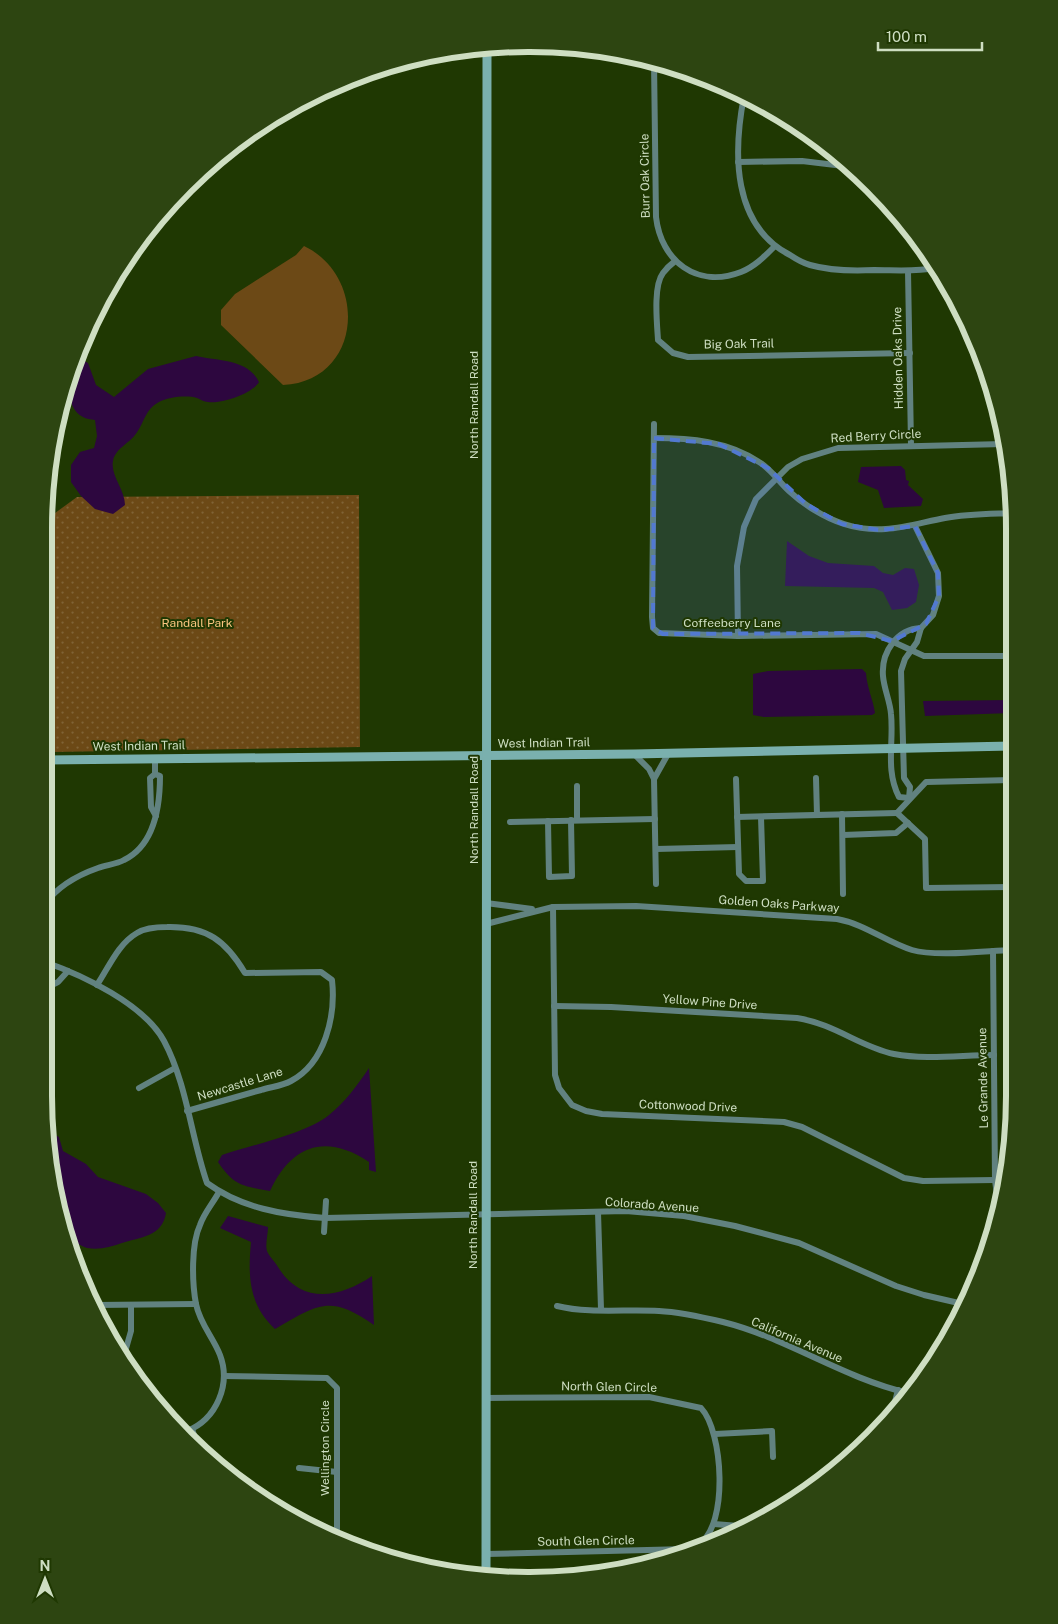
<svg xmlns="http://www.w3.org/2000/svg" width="1058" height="1624" font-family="'Public Sans',sans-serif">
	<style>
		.green { fill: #6c4916 }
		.park { fill: url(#park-dots) }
		.water { fill: #2d073f }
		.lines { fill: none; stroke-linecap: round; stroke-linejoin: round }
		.minor { stroke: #618280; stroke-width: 6 }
		.secondary { stroke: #7ab0ae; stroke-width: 9 }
		.marked { fill: #5279d1; fill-opacity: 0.2; stroke: #5279d1; stroke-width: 4; stroke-dasharray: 10 6; stroke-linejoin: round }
		.labels { text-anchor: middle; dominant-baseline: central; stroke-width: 4; stroke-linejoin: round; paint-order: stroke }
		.street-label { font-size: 12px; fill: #cedec2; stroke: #1f3802 }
		.park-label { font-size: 12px; fill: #fac480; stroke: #1f3802 }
		.rim { fill: none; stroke: #cedec2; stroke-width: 6 }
	</style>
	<defs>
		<pattern id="park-dots" width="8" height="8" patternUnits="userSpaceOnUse" patternTransform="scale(1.25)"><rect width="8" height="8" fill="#6c4916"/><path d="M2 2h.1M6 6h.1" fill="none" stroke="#806336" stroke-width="1.8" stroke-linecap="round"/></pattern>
	</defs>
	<rect width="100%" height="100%" fill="#1f3802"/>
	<!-- green -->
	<path class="green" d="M304 246C369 277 362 381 283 385L221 325V310L235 294 296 255Z"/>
	<!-- park -->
	<polygon class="park" points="359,495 360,747 53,752 51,516 77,497"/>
	<!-- water -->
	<g class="water">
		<path d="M196 356C218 361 248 359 259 382 252 394 221 404 208 402 204 402 200 399 197 398 187 395 168 397 159 402 145 409 144 424 135 435 128 444 115 449 113 461 110 475 125 490 125 505L113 514 95 509 81 496 71 482V465L80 452 94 448 97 436 95 420C91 419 86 419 83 417 63 407 68 373 81 359L88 363 96 385 114 397 148 369Z"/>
		<polygon points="901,466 905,470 906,480 909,481 908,485 923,499 921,506 884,508 878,490 858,482 861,467"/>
		<polygon points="787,541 809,556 828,563 874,566 883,573 893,575 905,568 914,569 919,585 916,602 907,608 892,610 883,592 874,588 785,586"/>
		<path d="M862 669 866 673C867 688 873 699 875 713L872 715 764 717 753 715V674L768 671Z"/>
		<polygon points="1012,700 1012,713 925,716 923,701"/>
		<path d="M369 1068 376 1172 369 1170V1162C326 1133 291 1145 270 1191 243 1186 234 1186 218 1162L222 1155C251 1145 306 1134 329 1115 345 1102 357 1086 369 1068Z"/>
		<path d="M50 1132 59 1137 63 1151 86 1164 98 1177 146 1194 158 1203 166 1213C162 1237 140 1237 122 1243 110 1247 100 1250 87 1248 80 1246 73 1240 67 1236Z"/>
		<path d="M228 1216 268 1227C268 1234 265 1245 267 1251 269 1256 275 1262 278 1267 301 1305 340 1298 372 1276L374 1325C330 1294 318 1304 275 1329 248 1304 248 1275 251 1242L220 1228Z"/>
	</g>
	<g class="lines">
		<!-- minor -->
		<g class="minor">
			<path d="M654 62 656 217C661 261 697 289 741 272 754 267 764 257 774 247"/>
			<path d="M744 96C733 153 732 225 790 255 796 259 803 263 810 265 831 271 853 271 874 270 895 270 915 272 935 268"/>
			<polyline points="738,162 802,161 852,167"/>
			<path d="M674 262C670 265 666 269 663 273 653 286 657 323 658 340L673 353 688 357 910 353"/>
			<polyline points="908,271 911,445"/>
			<polyline points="654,424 652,617 653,628 659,633 738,636 876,634 924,656 1012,656"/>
			<path d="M654 438C690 438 728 441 759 462 771 469 779 482 789 491 804 505 825 518 844 524 881 536 909 525 945 518 967 514 991 514 1013 513"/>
			<polyline points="738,636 737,566 744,527 756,499 788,467 802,459 838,448 1004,444"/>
			<polyline points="634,754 649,769 654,779"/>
			<polyline points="155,774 150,778 151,807 156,816"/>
			<polyline points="816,778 817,815"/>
			<polyline points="736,779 739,874 746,881 763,881 761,817"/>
			<polyline points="577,786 577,820"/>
			<polyline points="909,798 910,787 904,778 901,671 905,659 917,642 921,628 933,615 939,596 938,573 915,526"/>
			<path d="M909 798 899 797C885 770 894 742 891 714 890 701 884 689 883 676 881 652 897 629 921 628"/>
			<polyline points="842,814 843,894"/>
			<polyline points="737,817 897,813"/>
			<polyline points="548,821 549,877 572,876 571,820"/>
			<polyline points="510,822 655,819"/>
			<polyline points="843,835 896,833 908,823"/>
			<polyline points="656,849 738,847"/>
			<polyline points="656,884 654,779 668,754"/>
			<polyline points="1011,887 926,888 925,839 897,813 926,782 1012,780"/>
			<polyline points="486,903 532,909"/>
			<path d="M45 904C58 886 78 875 98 868 107 865 117 864 124 860 155 845 160 807 160 776L155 774V758"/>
			<polyline points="553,907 555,1075 559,1088 572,1105 586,1111 602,1114 784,1122 802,1127 904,1178 923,1181 995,1180"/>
			<path d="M486 924 553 907 636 906 837 919C865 924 886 942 912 950 936 957 985 951 1011 950"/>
			<polyline points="993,951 995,1180 998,1204"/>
			<path d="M45 962C82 975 144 1004 164 1041 187 1084 191 1137 207 1183 241 1208 283 1215 325 1218L626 1211 684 1216 735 1226 799 1243 896 1286 924 1295 963 1304"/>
			<path d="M97 985C109 967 118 944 137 933 145 928 158 927 167 927 207 926 226 941 245 973L321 972 332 980C336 1016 325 1063 291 1081 282 1086 270 1087 261 1090 236 1097 212 1104 187 1111"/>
			<polyline points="44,989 58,982 68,971"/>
			<path d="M554 1006 611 1007 797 1018C835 1024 860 1047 894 1054 925 1060 962 1055 994 1055"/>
			<polyline points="139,1088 175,1068"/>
			<polyline points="598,1212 601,1309"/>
			<polyline points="324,1232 326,1201"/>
			<polyline points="96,1305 196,1304"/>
			<path d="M557 1306C590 1314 625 1309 659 1311 680 1312 702 1317 723 1322 787 1338 843 1378 908 1393"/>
			<polyline points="127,1366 125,1352 131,1331 131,1305"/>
			<polyline points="224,1376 327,1378 337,1388 337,1535"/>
			<path d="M486 1398 649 1397 701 1408C723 1431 729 1525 699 1544"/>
			<polyline points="891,1417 898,1390"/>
			<polyline points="192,1429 195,1438"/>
			<path d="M187 1431C217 1419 231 1384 220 1355 213 1337 200 1324 196 1304 192 1283 191 1244 200 1225 204 1213 213 1203 219 1192"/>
			<polyline points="715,1434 772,1431 773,1457"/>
			<polyline points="299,1468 337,1472"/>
			<polyline points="714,1524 739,1526"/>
			<polyline points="486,1554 687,1549"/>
		</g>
		<!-- secondary -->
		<g class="secondary">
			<polyline points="46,760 634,754 1012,746"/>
			<polyline points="486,1573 487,46"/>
		</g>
	</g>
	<!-- marked area -->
	<path class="marked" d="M654 438 719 444 768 468 806 504 842 524 880 530 915 526 938 573 939 596 926 624 892 641 859 633 663 634 653 628Z"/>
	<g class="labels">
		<!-- street labels -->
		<g class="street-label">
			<text transform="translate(645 176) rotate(-91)">Burr Oak Circle</text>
			<text transform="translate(739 344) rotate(-1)">Big Oak Trail</text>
			<text transform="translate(898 358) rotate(-91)">Hidden Oaks Drive</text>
			<text transform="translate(474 405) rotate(-90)">North Randall Road</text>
			<text transform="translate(876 436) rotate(-3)">Red Berry Circle</text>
			<text x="732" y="623">Coffeeberry Lane</text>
			<text transform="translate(544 743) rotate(-1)">West Indian Trail</text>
			<text transform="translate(139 746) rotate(-1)">West Indian Trail</text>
			<text transform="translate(474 810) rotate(-90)">North Randall Road</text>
			<text transform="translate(779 904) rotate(4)">Golden Oaks Parkway</text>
			<text transform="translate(710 1002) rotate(4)">Yellow Pine Drive</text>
			<text transform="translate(983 1078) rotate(-91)">Le Grande Avenue</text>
			<text transform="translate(240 1084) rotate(-17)">Newcastle Lane</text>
			<text transform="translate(688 1106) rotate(2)">Cottonwood Drive</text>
			<text transform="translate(652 1205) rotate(4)">Colorado Avenue</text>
			<text transform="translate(473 1215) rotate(-90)">North Randall Road</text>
			<text transform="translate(797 1340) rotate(23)">California Avenue</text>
			<text transform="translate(609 1387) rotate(1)">North Glen Circle</text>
			<text transform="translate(325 1448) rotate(-90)">Wellington Circle</text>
			<text transform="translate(586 1541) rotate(-1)">South Glen Circle</text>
		</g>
		<!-- park labels -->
		<g class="park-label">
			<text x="197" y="623">Randall Park</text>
		</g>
	</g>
	<!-- crop -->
	<path d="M0 0H1058V1624H0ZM528 52H530A476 476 0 0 1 1006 528V1096A476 476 0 0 1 530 1572H528A476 476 0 0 1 52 1096V528A476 476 0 0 1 528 52Z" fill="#2d4511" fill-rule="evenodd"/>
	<path class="rim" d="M528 52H530A476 476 0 0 1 1006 528V1096A476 476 0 0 1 530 1572H528A476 476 0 0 1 52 1096V528A476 476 0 0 1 528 52Z"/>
	<!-- north arrow -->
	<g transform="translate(45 1579)" stroke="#1f3802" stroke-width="4" paint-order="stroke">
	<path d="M0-4L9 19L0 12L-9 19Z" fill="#cedec2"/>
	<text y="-8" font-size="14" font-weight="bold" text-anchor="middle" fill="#cedec2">N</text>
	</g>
	<!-- scale -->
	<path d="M878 42v8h104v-8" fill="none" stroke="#cedec2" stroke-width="2.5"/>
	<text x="886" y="42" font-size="15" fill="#cedec2" stroke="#1f3802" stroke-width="4" paint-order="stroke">100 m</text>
</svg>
